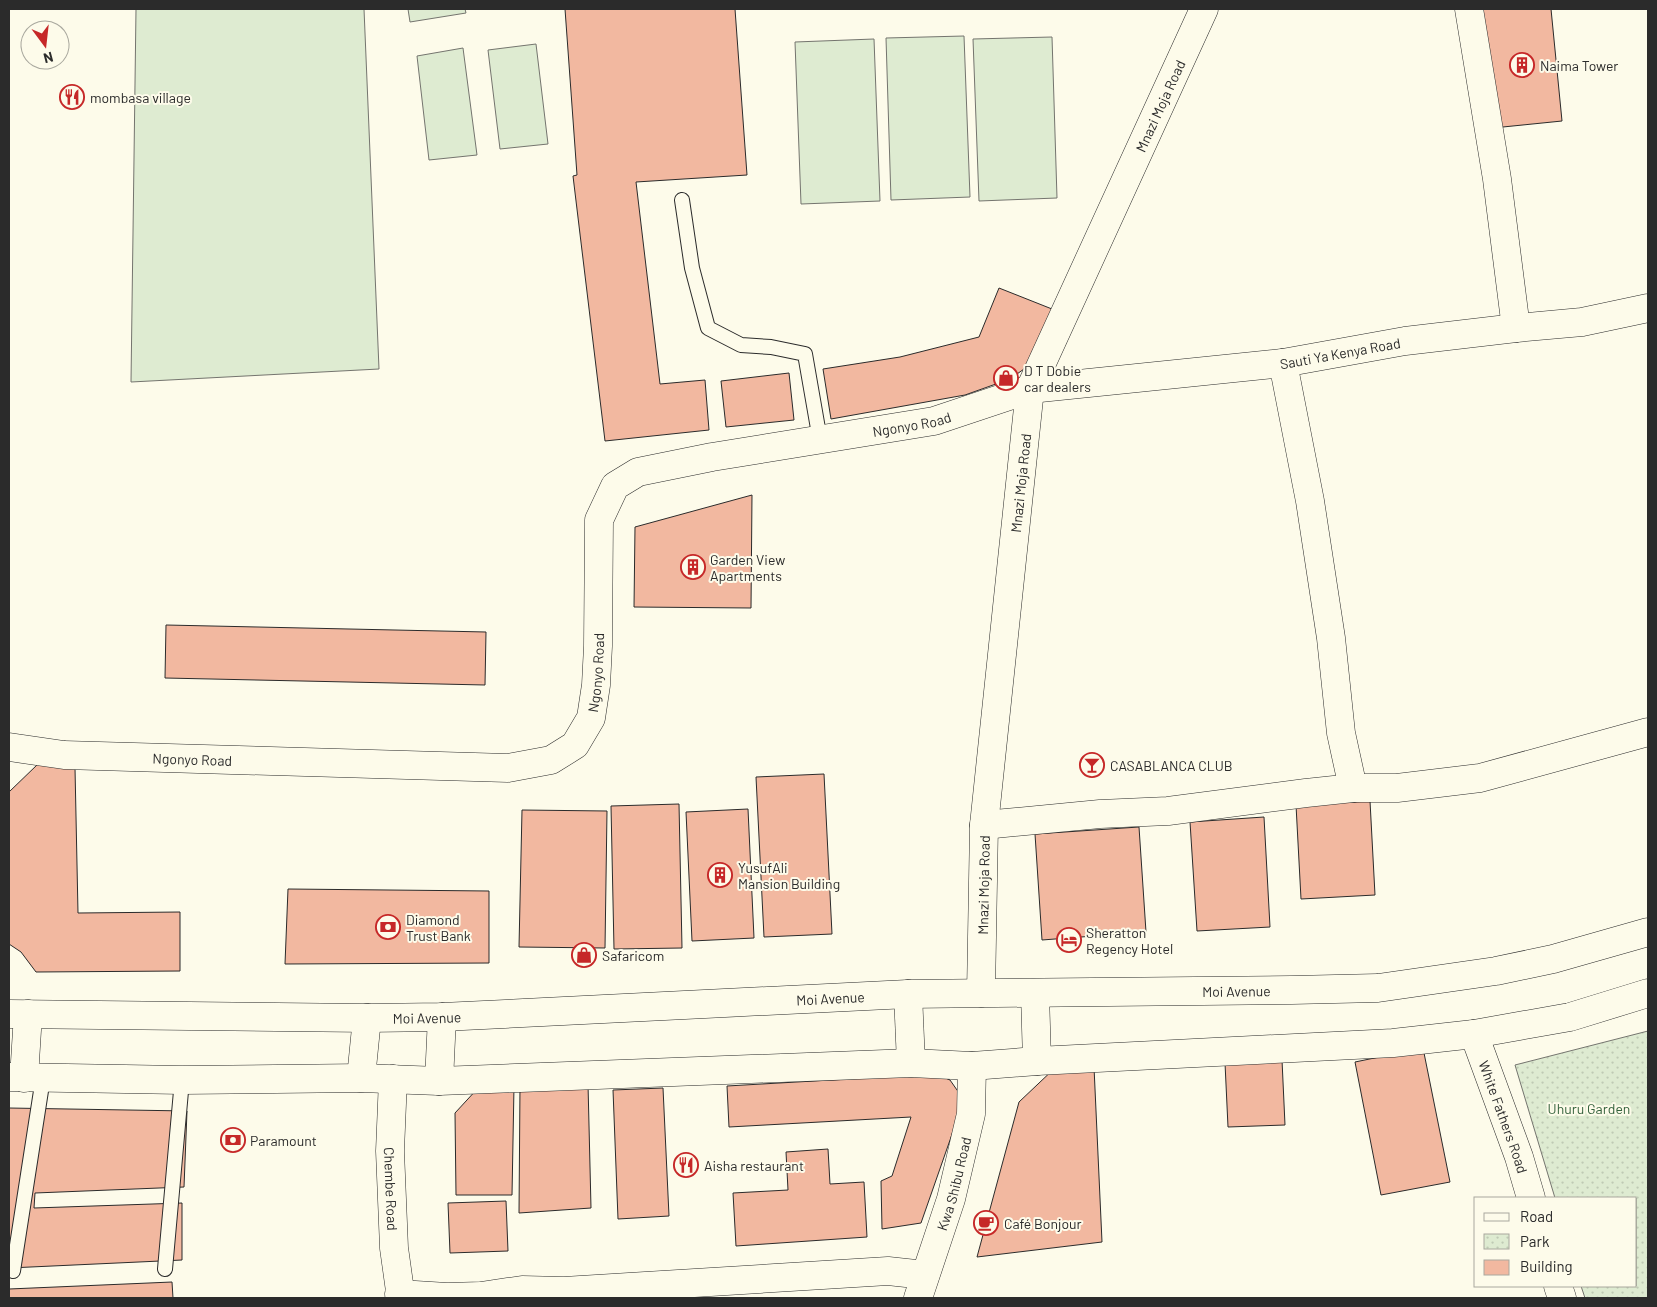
<svg xmlns="http://www.w3.org/2000/svg" width="1657" height="1307" font-family="Barlow,sans-serif">
	<style>
		.grass { fill: #deebd1; stroke: #74746e }
		.park { fill: url(#park-dots); stroke: #74746e }
		.building { fill: #f2b8a0; stroke: #2b2b2b }
		.lines { fill: none; stroke-linecap: round; stroke-linejoin: round }
		.lane-casing { stroke: #2b2b2b; stroke-width: 16 }
		.street-casing { stroke: #2b2b2b; stroke-width: 29 }
		.secondary-casing { stroke: #2b2b2b; stroke-width: 29 }
		.lane { stroke: #fdfbea; stroke-width: 14 }
		.street { stroke: #fdfbea; stroke-width: 28 }
		.secondary { stroke: #fdfbea; stroke-width: 28 }
		.labels { text-anchor: middle; dominant-baseline: central; stroke-width: 4; stroke-linejoin: round; paint-order: stroke }
		.poi-label { font-size: 14px; fill: #2b2b2b; stroke: #fdfbea; text-anchor: start }
		.street-label { font-size: 14px; fill: #2b2b2b; stroke: #fdfbea }
		.park-label { font-size: 14px; fill: #34623c; stroke: #fdfbea }
	</style>
	<defs>
		<pattern id="park-dots" width="8" height="8" patternUnits="userSpaceOnUse" patternTransform="scale(1.25)"><rect width="8" height="8" fill="#deebd1"/><path d="M2 2h.1M6 6h.1" fill="none" stroke="#bfcab4" stroke-width="1.8" stroke-linecap="round"/></pattern>
	</defs>
	<rect width="100%" height="100%" fill="#fdfbea"/>
	<!-- grass -->
	<g class="grass">
		<polygon points="136,9 364,9 379,369 131,382"/>
		<polygon points="408,9 465,9 466,13 410,22"/>
		<polygon points="964,36 970,197 891,200 886,38"/>
		<polygon points="1052,37 1057,198 979,201 973,39"/>
		<polygon points="874,39 880,201 801,204 795,42"/>
		<polygon points="536,44 548,144 500,149 488,50"/>
		<polygon points="463,48 477,155 429,160 417,56"/>
	</g>
	<!-- park -->
	<polygon class="park" points="1648,1031 1648,1298 1585,1298 1581,1286 1636,1286 1636,1198 1555,1198 1515,1065"/>
	<!-- building -->
	<g class="building">
		<polygon points="565,9 735,9 747,175 636,182 660,384 705,380 709,430 605,441 573,176 577,175"/>
		<polygon points="1482,9 1551,9 1562,121 1493,128"/>
		<polygon points="999,288 1052,309 1031,364 1010,379 965,395 831,419 823,369 900,357 979,337"/>
		<polygon points="789,373 794,420 726,427 721,381"/>
		<polygon points="752,495 751,608 634,607 635,527"/>
		<polygon points="166,625 486,632 485,685 165,678"/>
		<polygon points="38,764 75,768 78,913 180,912 180,971 36,972 21,952 9,944 9,792"/>
		<polygon points="824,774 832,934 764,937 756,777"/>
		<polygon points="1370,801 1375,895 1301,899 1296,805"/>
		<polygon points="679,804 682,948 614,949 611,806"/>
		<polygon points="748,809 754,938 692,941 686,812"/>
		<polygon points="522,810 607,811 605,948 519,947"/>
		<polygon points="1264,817 1270,927 1197,931 1190,822"/>
		<polygon points="1139,827 1146,932 1042,940 1035,834"/>
		<polygon points="288,889 489,891 489,963 285,964"/>
		<polygon points="1423,1048 1450,1182 1381,1195 1355,1062"/>
		<polygon points="1282,1060 1285,1125 1228,1127 1225,1063"/>
		<polygon points="1057,1066 1094,1067 1102,1242 977,1257 1019,1102"/>
		<polygon points="936,1074 950,1080 964,1100 921,1223 882,1229 881,1181 892,1176 911,1117 729,1127 727,1086"/>
		<polygon points="588,1084 591,1208 519,1213 520,1086"/>
		<polygon points="514,1086 512,1195 456,1195 455,1113 479,1087"/>
		<polygon points="663,1088 669,1216 618,1219 613,1090"/>
		<polygon points="9,1108 187,1111 184,1187 35,1193 34,1208 182,1203 182,1260 9,1268"/>
		<polygon points="828,1149 830,1184 864,1182 867,1237 736,1246 733,1193 788,1190 786,1152"/>
		<polygon points="506,1201 508,1251 450,1253 448,1203"/>
		<polygon points="172,1282 173,1298 9,1298 9,1289"/>
	</g>
	<g class="lines">
		<defs>
			<g id="lane">
				<polyline points="682,200 692,268 708,328 741,345 771,347 805,354 820,440"/>
				<polyline points="165,1269 182,1080"/>
				<polyline points="13,1271 43,1078"/>
			</g>
			<g id="street">
				<polyline points="1469,9 1497,179 1516,328"/>
				<polyline points="1283,363 1310,501 1331,638 1341,733 1353,788"/>
				<path id="s1" d="M9 747 64 755 508 768 551 760 575 745 591 718 596 685 598 646 599 520 615 486 638 472 712 457 934 421 1030 389 1283 363 1405 341 1516 328 1582 322 1648 308"/>
				<polyline points="984,825 1100,814 1168,811 1306,793 1353,788 1397,788 1480,778 1648,732"/>
				<path id="s2" d="M1474 1034 1519 1157 1531 1198"/>
				<path id="s3" d="M393 1079 390 1151 394 1248 401 1298"/>
				<polyline points="1558,1286 1562,1298"/>
				<polyline points="399,1294 447,1297 481,1296 522,1290 564,1291 888,1271 925,1275"/>
				<path id="s4" d="M918 1298 951 1199 971 1114 972 1066"/>
			</g>
			<g id="secondary">
				<path id="s5" d="M981 993 984 825 1030 389 1204 9"/>
				<polyline points="1035,993 1037,1061"/>
				<polyline points="908,994 911,1063"/>
				<path id="s6" d="M9 1014 367 1018 442 1017 908 994 1292 990 1378 988 1496 971 1553 959 1648 932"/>
				<polyline points="9,1077 182,1080 361,1078 439,1081 911,1063 972,1066 1037,1061 1393,1043 1474,1034 1570,1017 1648,993"/>
				<polyline points="24,1078 28,1014"/>
				<polyline points="361,1078 367,1018"/>
				<polyline points="439,1081 442,1017"/>
			</g>
		</defs>
		<!-- lane casing -->
		<use href="#lane" class="lane-casing"/>
		<!-- street casing -->
		<use href="#street" class="street-casing"/>
		<!-- secondary casing -->
		<use href="#secondary" class="secondary-casing"/>
		<!-- lane -->
		<use href="#lane" class="lane"/>
		<!-- street -->
		<use href="#street" class="street"/>
		<!-- secondary -->
		<use href="#secondary" class="secondary"/>
	</g>
	<!-- icons -->
	<defs>
		<symbol id="building-ring" viewBox="-11 -11 22 22"><circle r="9.5" fill="#fdfbea" stroke="#c62828" stroke-width="1.5"/><path d="M-4-6H4V6H1V3H-1V6H-4ZM-2.5-4.3h1.7v1.8h-1.7ZM.8-4.3h1.7v1.8H.8ZM-2.5-1h1.7V.8h-1.7ZM.8-1h1.7V.8H.8Z" fill="#c62828"/></symbol>
		<symbol id="restaurant-ring" viewBox="-11 -11 22 22"><circle r="9.5" fill="#fdfbea" stroke="#c62828" stroke-width="1.5"/><path d="M-5-6h1v4h1v-4h1v4h1v-4h1v5L-1.5 .5V6h-2V.5L-5-1ZM5-6V6H3V1.5H1.5Q1.5-4 5-6Z" fill="#c62828"/></symbol>
		<symbol id="shop-ring" viewBox="-11 -11 22 22"><circle r="9.5" fill="#fdfbea" stroke="#c62828" stroke-width="1.5"/><path d="M-5-2.5h2.3a2.7 3.5 0 0 1 5.4 0H5L5.5 6h-11ZM-1.5-2.5h3a1.5 2.3 0 0 0-3 0Z" fill="#c62828"/></symbol>
		<symbol id="bar-ring" viewBox="-11 -11 22 22"><circle r="9.5" fill="#fdfbea" stroke="#c62828" stroke-width="1.5"/><path d="M-6-5H6L.8 .8V4.5H3.5V6h-7V4.5H-.8V.8Z" fill="#c62828"/></symbol>
		<symbol id="bank-ring" viewBox="-11 -11 22 22"><circle r="9.5" fill="#fdfbea" stroke="#c62828" stroke-width="1.5"/><path d="M-6-4H6V4H-6ZM0-2.3a2.3 2.3 0 1 0 0 4.6a2.3 2.3 0 1 0 0-4.6Z" fill="#c62828"/></symbol>
		<symbol id="hotel-ring" viewBox="-11 -11 22 22"><circle r="9.5" fill="#fdfbea" stroke="#c62828" stroke-width="1.5"/><path d="M-6-4.5h1.5V1H6V5H4.5V3h-9V5H-6ZM-4 0a1.8 1.8 0 1 1 3.6 0ZM.5 0V-2.5h3Q6-2.5 6 0Z" fill="#c62828"/></symbol>
		<symbol id="cafe-ring" viewBox="-11 -11 22 22"><circle r="9.5" fill="#fdfbea" stroke="#c62828" stroke-width="1.5"/><path d="M-5.5-4.5H6V0H3Q3 3.5 0 3.5H-2.5Q-5.5 3.5-5.5 0ZM3-3.2v2h1.7v-2ZM-6 4.5H4V6H-6Z" fill="#c62828"/></symbol>
	</defs>
	<g fill-rule="evenodd">
		<use href="#building-ring" x="1508" y="51" width="28" height="28"/>
		<use href="#restaurant-ring" x="58" y="83" width="28" height="28"/>
		<use href="#shop-ring" x="992" y="364" width="28" height="28"/>
		<use href="#building-ring" x="679" y="553" width="28" height="28"/>
		<use href="#bar-ring" x="1078" y="751" width="28" height="28"/>
		<use href="#building-ring" x="706" y="861" width="28" height="28"/>
		<use href="#bank-ring" x="374" y="913" width="28" height="28"/>
		<use href="#hotel-ring" x="1055" y="926" width="28" height="28"/>
		<use href="#shop-ring" x="570" y="941" width="28" height="28"/>
		<use href="#bank-ring" x="219" y="1126" width="28" height="28"/>
		<use href="#restaurant-ring" x="672" y="1151" width="28" height="28"/>
		<use href="#cafe-ring" x="972" y="1209" width="28" height="28"/>
	</g>
	<g class="labels">
		<!-- poi labels -->
		<g class="poi-label">
			<text x="1540" y="65">Naima Tower</text>
			<text x="90" y="97">mombasa village</text>
			<text x="1024" y="370">D T Dobie<tspan x="1024" dy="16">car dealers</tspan></text>
			<text x="710" y="559">Garden View<tspan x="710" dy="16">Apartments</tspan></text>
			<text x="1110" y="765">CASABLANCA CLUB</text>
			<text x="738" y="867">YusufAli<tspan x="738" dy="16">Mansion Building</tspan></text>
			<text x="406" y="919">Diamond<tspan x="406" dy="16">Trust Bank</tspan></text>
			<text x="1086" y="932">Sheratton<tspan x="1086" dy="16">Regency Hotel</tspan></text>
			<text x="602" y="955">Safaricom</text>
			<text x="250" y="1140">Paramount</text>
			<text x="704" y="1165">Aisha restaurant</text>
			<text x="1004" y="1223">Café Bonjour</text>
		</g>
		<!-- street labels -->
		<g class="street-label">
			<text stroke="none"><textPath href="#s5" startOffset="918">Mnazi Moja Road</textPath></text>
			<text stroke="none"><textPath href="#s1" startOffset="1580">Sauti Ya Kenya Road</textPath></text>
			<text stroke="none"><textPath href="#s1" startOffset="1144">Ngonyo Road</textPath></text>
			<text stroke="none"><textPath href="#s5" startOffset="512">Mnazi Moja Road</textPath></text>
			<text stroke="none"><textPath href="#s1" startOffset="649">Ngonyo Road</textPath></text>
			<text stroke="none"><textPath href="#s1" startOffset="184">Ngonyo Road</textPath></text>
			<text stroke="none"><textPath href="#s5" startOffset="108">Mnazi Moja Road</textPath></text>
			<text stroke="none"><textPath href="#s6" startOffset="1228">Moi Avenue</textPath></text>
			<text stroke="none"><textPath href="#s6" startOffset="822">Moi Avenue</textPath></text>
			<text stroke="none"><textPath href="#s6" startOffset="418">Moi Avenue</textPath></text>
			<text stroke="none"><textPath href="#s2" startOffset="88">White Fathers Road</textPath></text>
			<text stroke="none"><textPath href="#s4" startOffset="120">Kwa Shibu Road</textPath></text>
			<text stroke="none"><textPath href="#s3" startOffset="110">Chembe Road</textPath></text>
		</g>
		<!-- park labels -->
		<g class="park-label">
			<text x="1589" y="1108">Uhuru Garden</text>
		</g>
	</g>
	<!-- border -->
	<rect width="1657" height="1307" fill="none" stroke="#2b2b2b" stroke-width="20"/>
	<!-- legend -->
	<rect x="1474" y="1197" width="162" height="90" fill="#fdfbea" stroke="#a9a89e"/>
	<rect x="1484" y="1213" width="25" height="8" fill="#fdfbea" stroke="#a9a89e"/>
	<text x="1520" y="1222" font-size="15" fill="#2b2b2b">Road</text>
	<rect x="1484" y="1234" width="25" height="15" fill="url(#park-dots)" stroke="#a9a89e"/>
	<text x="1520" y="1247" font-size="15" fill="#2b2b2b">Park</text>
	<rect x="1484" y="1260" width="25" height="15" fill="#f2b8a0" stroke="#a9a89e"/>
	<text x="1520" y="1272" font-size="15" fill="#2b2b2b">Building</text>
	<!-- north arrow -->
	<g transform="translate(45 45) rotate(165)"><circle r="24" fill="#fdfbea" stroke="#a9a89e"/>
	<path d="M0-4L9 19L0 12L-9 19Z" fill="#c62828"/>
	<text y="-8" font-size="14" font-weight="bold" text-anchor="middle" fill="#2b2b2b">N</text>
	</g>
</svg>
